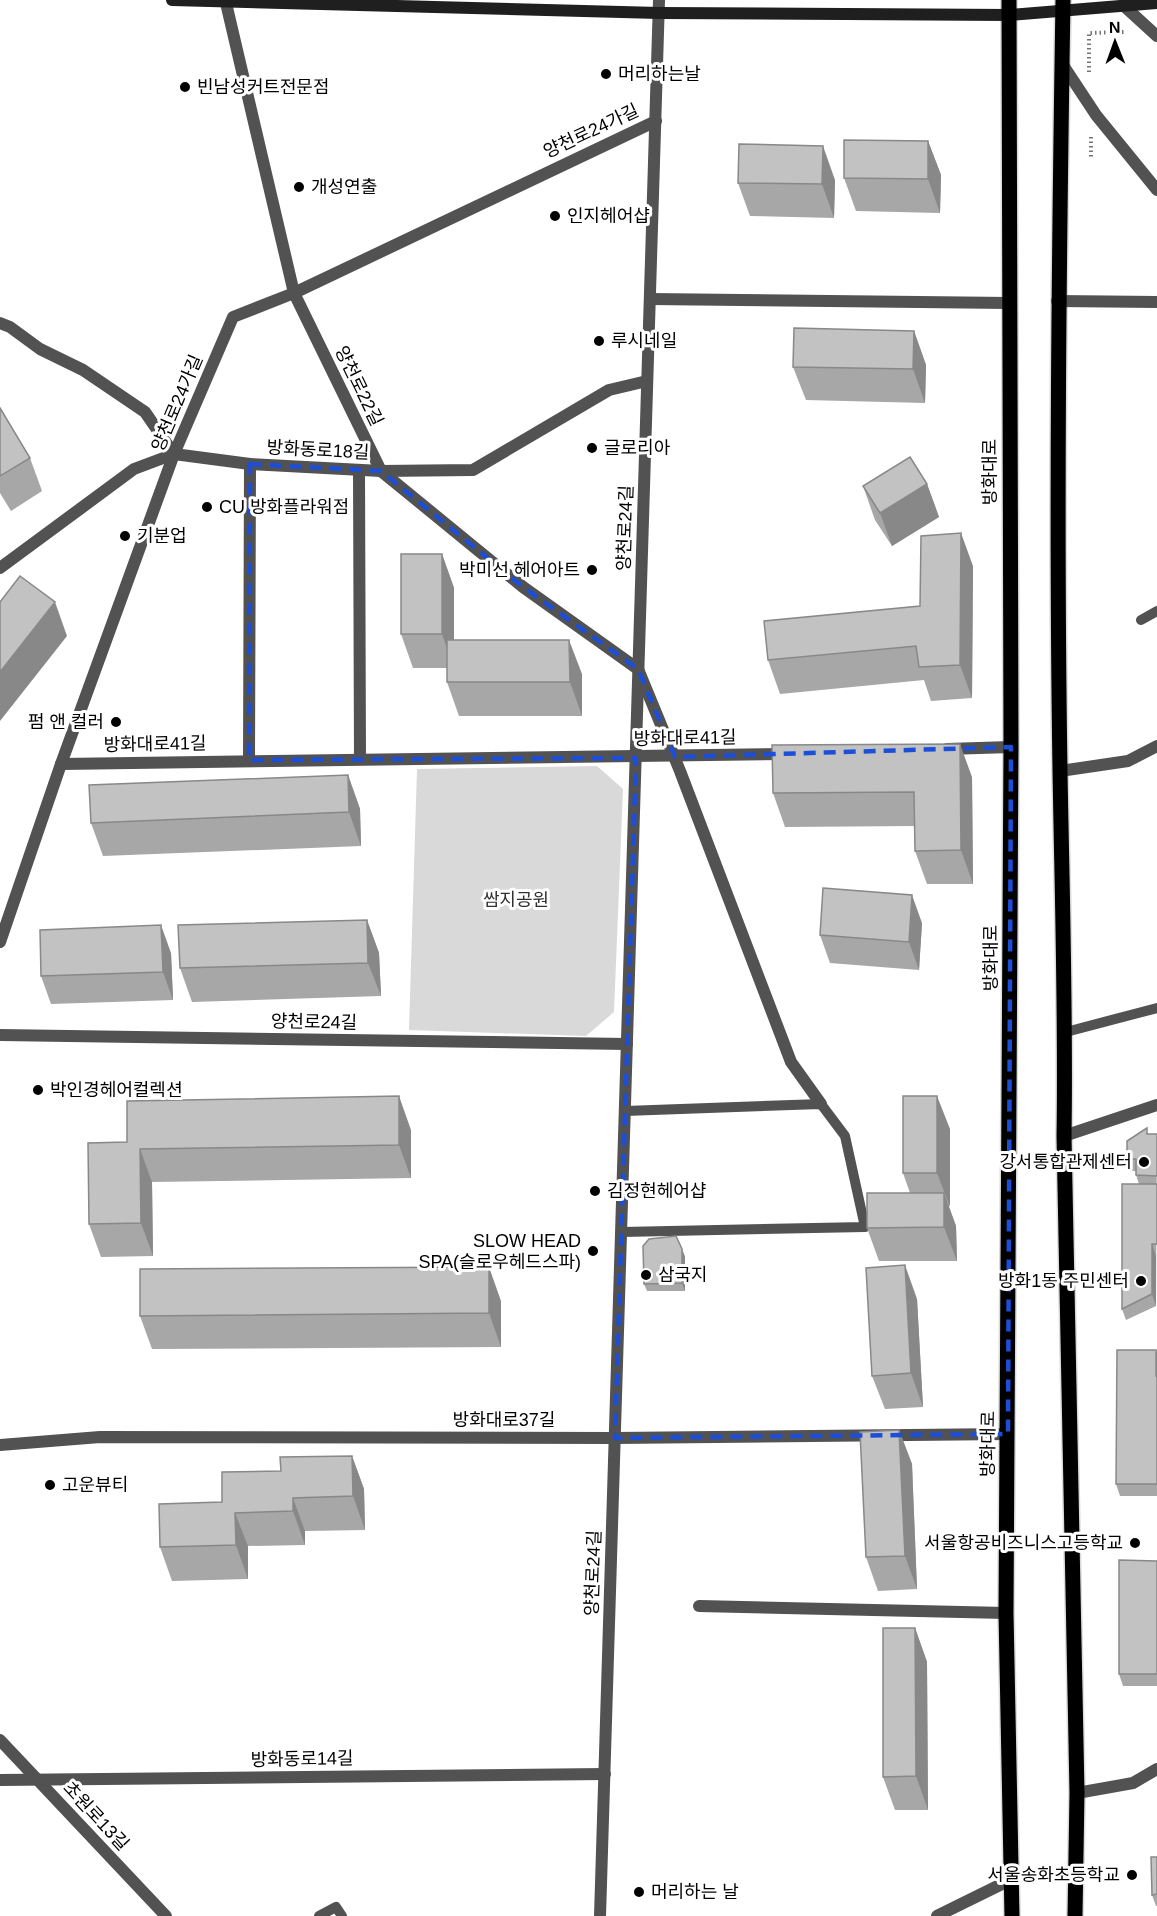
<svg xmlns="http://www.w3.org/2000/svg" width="1157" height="1916" font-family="Helvetica,'Noto Sans KR',sans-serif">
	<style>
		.green { fill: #d9d9d9 }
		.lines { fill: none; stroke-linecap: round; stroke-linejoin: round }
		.primary-casing { stroke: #dbdbdb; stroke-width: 18 }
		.path { stroke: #747474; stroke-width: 4; stroke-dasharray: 1.5 3; stroke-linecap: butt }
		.lane { stroke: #525252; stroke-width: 10 }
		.street { stroke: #525252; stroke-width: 12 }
		.secondary { stroke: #1f1f1f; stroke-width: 12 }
		.primary { stroke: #000; stroke-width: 15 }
		.wall { fill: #a7a7a7 }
		.shaded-wall { fill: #888 }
		.building { fill: #c2c2c2; stroke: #888; stroke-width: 1.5 }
		.marked { fill: none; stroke: #1d4ed8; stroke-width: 4.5; stroke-dasharray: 12 8; stroke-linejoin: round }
		.poi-dot { fill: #000; stroke: #fff; stroke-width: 2 }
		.labels { text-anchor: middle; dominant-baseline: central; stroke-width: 6; stroke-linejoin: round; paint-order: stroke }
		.poi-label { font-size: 18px; fill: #000; stroke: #fff; text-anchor: start }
		.street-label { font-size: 18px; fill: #000; stroke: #fff }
		.park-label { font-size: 18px; fill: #303030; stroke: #fff }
	</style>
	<rect width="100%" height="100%" fill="#fff"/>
	<!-- green -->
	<polygon class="green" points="597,766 623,789 614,1012 586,1036 409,1030 417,769"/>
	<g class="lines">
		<defs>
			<g id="primary">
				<polyline points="1009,0 1011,747 1006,1613 1012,1916"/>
				<path d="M1063 0C1059 257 1056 514 1060 770 1062 892 1066 1014 1064 1136L1077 1793 1075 1916"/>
			</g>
		</defs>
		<!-- primary casing -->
		<use href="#primary" class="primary-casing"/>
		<!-- path -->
		<g class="path">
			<polyline points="1089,72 1089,33 1126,32"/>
			<polyline points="1091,137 1091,157"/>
		</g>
		<!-- lane -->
		<g class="lane">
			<polyline points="1141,620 1157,611"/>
			<polyline points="1066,1032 1157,1008"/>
			<polyline points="622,1232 865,1227 845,1136 821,1104 625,1111"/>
			<polyline points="319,1916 336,1907 342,1916"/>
		</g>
		<!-- street -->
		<g class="street">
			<polyline points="226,3 294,293 381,471 523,587 638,669 680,771 791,1062 821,1104"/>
			<polyline points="1123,5 1157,36"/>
			<polyline points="1061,62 1096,115 1157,190"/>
			<polyline points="650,299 1009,303"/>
			<polyline points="1057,301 1157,302"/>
			<polyline points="0,323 10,327 40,349 83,370 145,412 174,454"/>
			<polyline points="359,470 360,759"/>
			<polyline points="0,568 134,469 174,454 250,464 381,471 473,470 609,390 647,381"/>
			<polyline points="947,749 1011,747"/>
			<polyline points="249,760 250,464"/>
			<polyline points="61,764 789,754"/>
			<polyline points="1060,771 1128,761 1157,746"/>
			<polyline points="0,942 61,764 174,454 233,317 294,293 656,121"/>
			<polyline points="0,1035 627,1044"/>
			<polyline points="1064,1136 1157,1105"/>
			<polyline points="0,1445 100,1437 615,1438 1008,1434"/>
			<polyline points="699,1606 1006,1613"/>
			<polyline points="0,1740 166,1916"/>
			<polyline points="0,1780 605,1774"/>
			<polyline points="1077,1793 1133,1783 1157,1769"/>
			<polyline points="600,1916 659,0"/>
			<polyline points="937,1916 1012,1879"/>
		</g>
		<!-- secondary -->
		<polyline class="secondary" points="172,0 659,13 1009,15 1157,3"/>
		<!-- primary -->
		<use href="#primary" class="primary"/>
	</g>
	<!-- wall -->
	<g class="wall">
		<polygon points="928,141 941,175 940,213 856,211 844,178"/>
		<polygon points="835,180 834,218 750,216 738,183"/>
		<polygon points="914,331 926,365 925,403 806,400 793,367"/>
		<polygon points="0,408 30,458 42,491 11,511 0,493"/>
		<polygon points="927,484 939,517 892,546 875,520 863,486"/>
		<polygon points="442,554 454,588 454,640 582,674 582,716 459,716 447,682 447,668 413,668 401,634"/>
		<polygon points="973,566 972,698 931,701 924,680 780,694 768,660 920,606"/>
		<polygon points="348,775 360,809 361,846 103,856 91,823"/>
		<polygon points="972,777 973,884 927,884 915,851 915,826 785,827 773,793"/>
		<polygon points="367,920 379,953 381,996 192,1002 180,968"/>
		<polygon points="922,923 919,970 830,963 820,935"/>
		<polygon points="171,953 173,1000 51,1004 41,976"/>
		<polygon points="950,1129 949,1207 956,1226 957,1261 879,1261 867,1228 910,1193 903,1173"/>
		<polygon points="411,1130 411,1178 152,1182 153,1256 101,1257 89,1224 127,1142"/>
		<polygon points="1149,1134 1157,1134 1156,1306 1126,1320 1122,1309 1139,1184 1136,1175 1136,1171 1131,1171 1127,1159"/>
		<polygon points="682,1249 685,1257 685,1291 647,1291 644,1284"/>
		<polygon points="917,1299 923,1407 885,1409 872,1376"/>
		<polygon points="501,1301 501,1347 152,1349 140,1316"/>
		<polygon points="1157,1352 1157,1496 1120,1496 1116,1484"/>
		<polygon points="899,1430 912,1464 917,1589 878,1591 866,1557"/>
		<polygon points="352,1456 364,1489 365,1530 305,1531 305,1545 248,1546 248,1579 172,1581 160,1547 222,1502 281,1471"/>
		<polygon points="1157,1561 1157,1686 1123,1686 1119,1674"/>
		<polygon points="915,1628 927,1662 928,1810 895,1810 883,1777"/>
		<polygon points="1157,1857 1157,1906 1156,1906 1152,1895"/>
	</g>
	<!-- shaded-wall -->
	<g class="shaded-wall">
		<polygon points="928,141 941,175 940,213 928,179"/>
		<polygon points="823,146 835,180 834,218 822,184"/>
		<polygon points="914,331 926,365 925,403 913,369"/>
		<polygon points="927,484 939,517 892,546 880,513"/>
		<polygon points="961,533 973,566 972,698 960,665"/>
		<polygon points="442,554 454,588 454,668 442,634"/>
		<polygon points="55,602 67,636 0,721 0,672"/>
		<polygon points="569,640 582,674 582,716 570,682"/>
		<polygon points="960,744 972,777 973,884 961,850"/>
		<polygon points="348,775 360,809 361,846 349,812"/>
		<polygon points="912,895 922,923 919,970 909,942"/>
		<polygon points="367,920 379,953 381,996 368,963"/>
		<polygon points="161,925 171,953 173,1000 163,972"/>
		<polygon points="399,1096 411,1130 411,1178 399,1145"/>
		<polygon points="937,1096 950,1129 950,1207 937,1173"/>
		<polygon points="140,1149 152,1182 153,1256 141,1223"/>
		<polygon points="944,1193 956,1226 957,1261 944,1227"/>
		<polygon points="1152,1244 1156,1256 1156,1306 1152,1294"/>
		<polygon points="682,1249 685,1257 685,1291 682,1283"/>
		<polygon points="905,1265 917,1299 923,1407 911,1373"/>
		<polygon points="489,1267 501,1301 501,1347 489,1313"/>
		<polygon points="1156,1350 1157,1352 1157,1379 1156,1376"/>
		<polygon points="899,1430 912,1464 917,1589 905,1556"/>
		<polygon points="352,1456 364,1489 365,1530 353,1496"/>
		<polygon points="293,1498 305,1531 305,1545 293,1511"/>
		<polygon points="235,1513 248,1546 248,1579 236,1545"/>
		<polygon points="915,1628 927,1662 928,1810 916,1776"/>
	</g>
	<!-- building -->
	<g class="building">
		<polygon points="844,140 928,141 928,179 844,178"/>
		<polygon points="739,144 823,146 822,184 738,183"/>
		<polygon points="794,328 914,331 913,369 793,367"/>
		<polygon points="0,408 30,458 0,476"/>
		<polygon points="910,457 927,484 880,513 863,486"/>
		<polygon points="961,533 960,665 919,667 916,646 768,660 764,621 920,606 921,536"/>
		<rect x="401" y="554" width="41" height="80"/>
		<polygon points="20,576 55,602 0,672 0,602"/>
		<polygon points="447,640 569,640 570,682 447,682"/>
		<polygon points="960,744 961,850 915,851 914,792 773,793 772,745"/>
		<polygon points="348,775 349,812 91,823 89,785"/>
		<polygon points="823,888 912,895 909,942 820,935"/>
		<polygon points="367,920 368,963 180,968 178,925"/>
		<polygon points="161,925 163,972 41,976 40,930"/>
		<polygon points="399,1096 399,1145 140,1149 141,1223 89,1224 88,1143 127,1142 127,1101"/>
		<rect x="903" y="1096" width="34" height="77"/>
		<polygon points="1147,1128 1147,1134 1157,1134 1157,1176 1136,1175 1136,1159 1127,1159 1127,1141"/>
		<polygon points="1122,1184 1157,1184 1157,1244 1152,1244 1152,1294 1122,1309"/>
		<polygon points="867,1193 944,1193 944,1227 867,1228"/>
		<polygon points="676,1236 682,1249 682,1283 644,1284 643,1246 649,1239"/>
		<polygon points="905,1265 911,1373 872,1376 866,1268"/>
		<polygon points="489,1267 489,1313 140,1316 140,1269"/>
		<polygon points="1117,1350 1156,1350 1156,1376 1157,1376 1157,1484 1116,1484"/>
		<polygon points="899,1430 905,1556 866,1557 860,1432"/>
		<polygon points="352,1456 353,1496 293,1498 293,1511 235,1513 236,1545 160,1547 159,1504 222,1502 222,1472 281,1471 280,1457"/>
		<polygon points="1119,1560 1157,1561 1157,1674 1119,1674"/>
		<polygon points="883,1628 915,1628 916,1776 883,1777"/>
		<polygon points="1151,1857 1157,1857 1157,1894 1152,1895"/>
	</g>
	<!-- marked area -->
	<path class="marked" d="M250 464 381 471 523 587 638 669 675 757 1011 747 1008 1434 615 1438 636 758 249 760Z"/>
	<!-- markers -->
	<g class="poi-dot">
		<circle cx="606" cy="74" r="6"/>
		<circle cx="185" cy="87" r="6"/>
		<circle cx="299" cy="187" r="6"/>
		<circle cx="555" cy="216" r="6"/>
		<circle cx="599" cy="341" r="6"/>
		<circle cx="592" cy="448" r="6"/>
		<circle cx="207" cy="507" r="6"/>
		<circle cx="125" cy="536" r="6"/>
		<circle cx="592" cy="570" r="6"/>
		<circle cx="116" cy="722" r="6"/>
		<circle cx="38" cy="1090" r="6"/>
		<circle cx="1144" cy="1162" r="6"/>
		<circle cx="595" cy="1191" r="6"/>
		<circle cx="593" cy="1251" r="6"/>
		<circle cx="646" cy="1275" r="6"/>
		<circle cx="1141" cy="1281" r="6"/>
		<circle cx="50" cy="1485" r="6"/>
		<circle cx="1135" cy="1543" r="6"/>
		<circle cx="1132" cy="1875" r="6"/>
		<circle cx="639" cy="1892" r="6"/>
	</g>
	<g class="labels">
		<!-- poi labels -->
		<g class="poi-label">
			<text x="618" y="74">머리하는날</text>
			<text x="197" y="87">빈남성커트전문점</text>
			<text x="311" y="187">개성연출</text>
			<text x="567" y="216">인지헤어샵</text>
			<text x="611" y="341">루시네일</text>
			<text x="604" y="448">글로리아</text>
			<text x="219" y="507">CU 방화플라워점</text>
			<text x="137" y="536">기분업</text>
			<text x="580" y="570" text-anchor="end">박미선 헤어아트</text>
			<text x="104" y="722" text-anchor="end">펌 앤 컬러</text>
			<text x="50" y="1090">박인경헤어컬렉션</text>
			<text x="1132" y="1162" text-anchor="end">강서통합관제센터</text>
			<text x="607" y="1191">김정현헤어샵</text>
			<text x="581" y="1241" text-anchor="end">SLOW HEAD<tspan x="581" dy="21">SPA(슬로우헤드스파)</tspan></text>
			<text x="658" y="1275">삼국지</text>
			<text x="1129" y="1281" text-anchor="end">방화1동 주민센터</text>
			<text x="62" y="1485">고운뷰티</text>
			<text x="1123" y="1543" text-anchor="end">서울항공비즈니스고등학교</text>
			<text x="1120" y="1875" text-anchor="end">서울송화초등학교</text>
			<text x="651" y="1892">머리하는 날</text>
		</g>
		<!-- street labels -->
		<g class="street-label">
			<text transform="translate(591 131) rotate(-25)">양천로24가길</text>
			<text transform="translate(359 386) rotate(64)">양천로22길</text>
			<text transform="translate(177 403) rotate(-67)">양천로24가길</text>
			<text transform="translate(318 450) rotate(3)">방화동로18길</text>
			<text transform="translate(990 472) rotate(-90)">방화대로</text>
			<text transform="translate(625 528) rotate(-88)">양천로24길</text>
			<text transform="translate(685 738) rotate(-1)">방화대로41길</text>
			<text transform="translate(155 744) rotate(-1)">방화대로41길</text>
			<text transform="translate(991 958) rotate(-90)">방화대로</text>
			<text transform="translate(314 1022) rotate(1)">양천로24길</text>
			<text x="504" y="1420">방화대로37길</text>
			<text transform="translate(988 1444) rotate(-89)">방화대로</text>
			<text transform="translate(593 1573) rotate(-88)">양천로24길</text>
			<text transform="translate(302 1759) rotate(-1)">방화동로14길</text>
			<text transform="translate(96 1816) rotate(47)">초원로13길</text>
		</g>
		<!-- park labels -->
		<g class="park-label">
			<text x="516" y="900">쌈지공원</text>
		</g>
	</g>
	<!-- north arrow -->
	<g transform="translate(1115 42) rotate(359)" stroke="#ffffff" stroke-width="4.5" paint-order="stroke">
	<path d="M0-4.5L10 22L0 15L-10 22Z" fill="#000000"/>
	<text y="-9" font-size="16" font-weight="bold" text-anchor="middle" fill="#000000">N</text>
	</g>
</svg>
